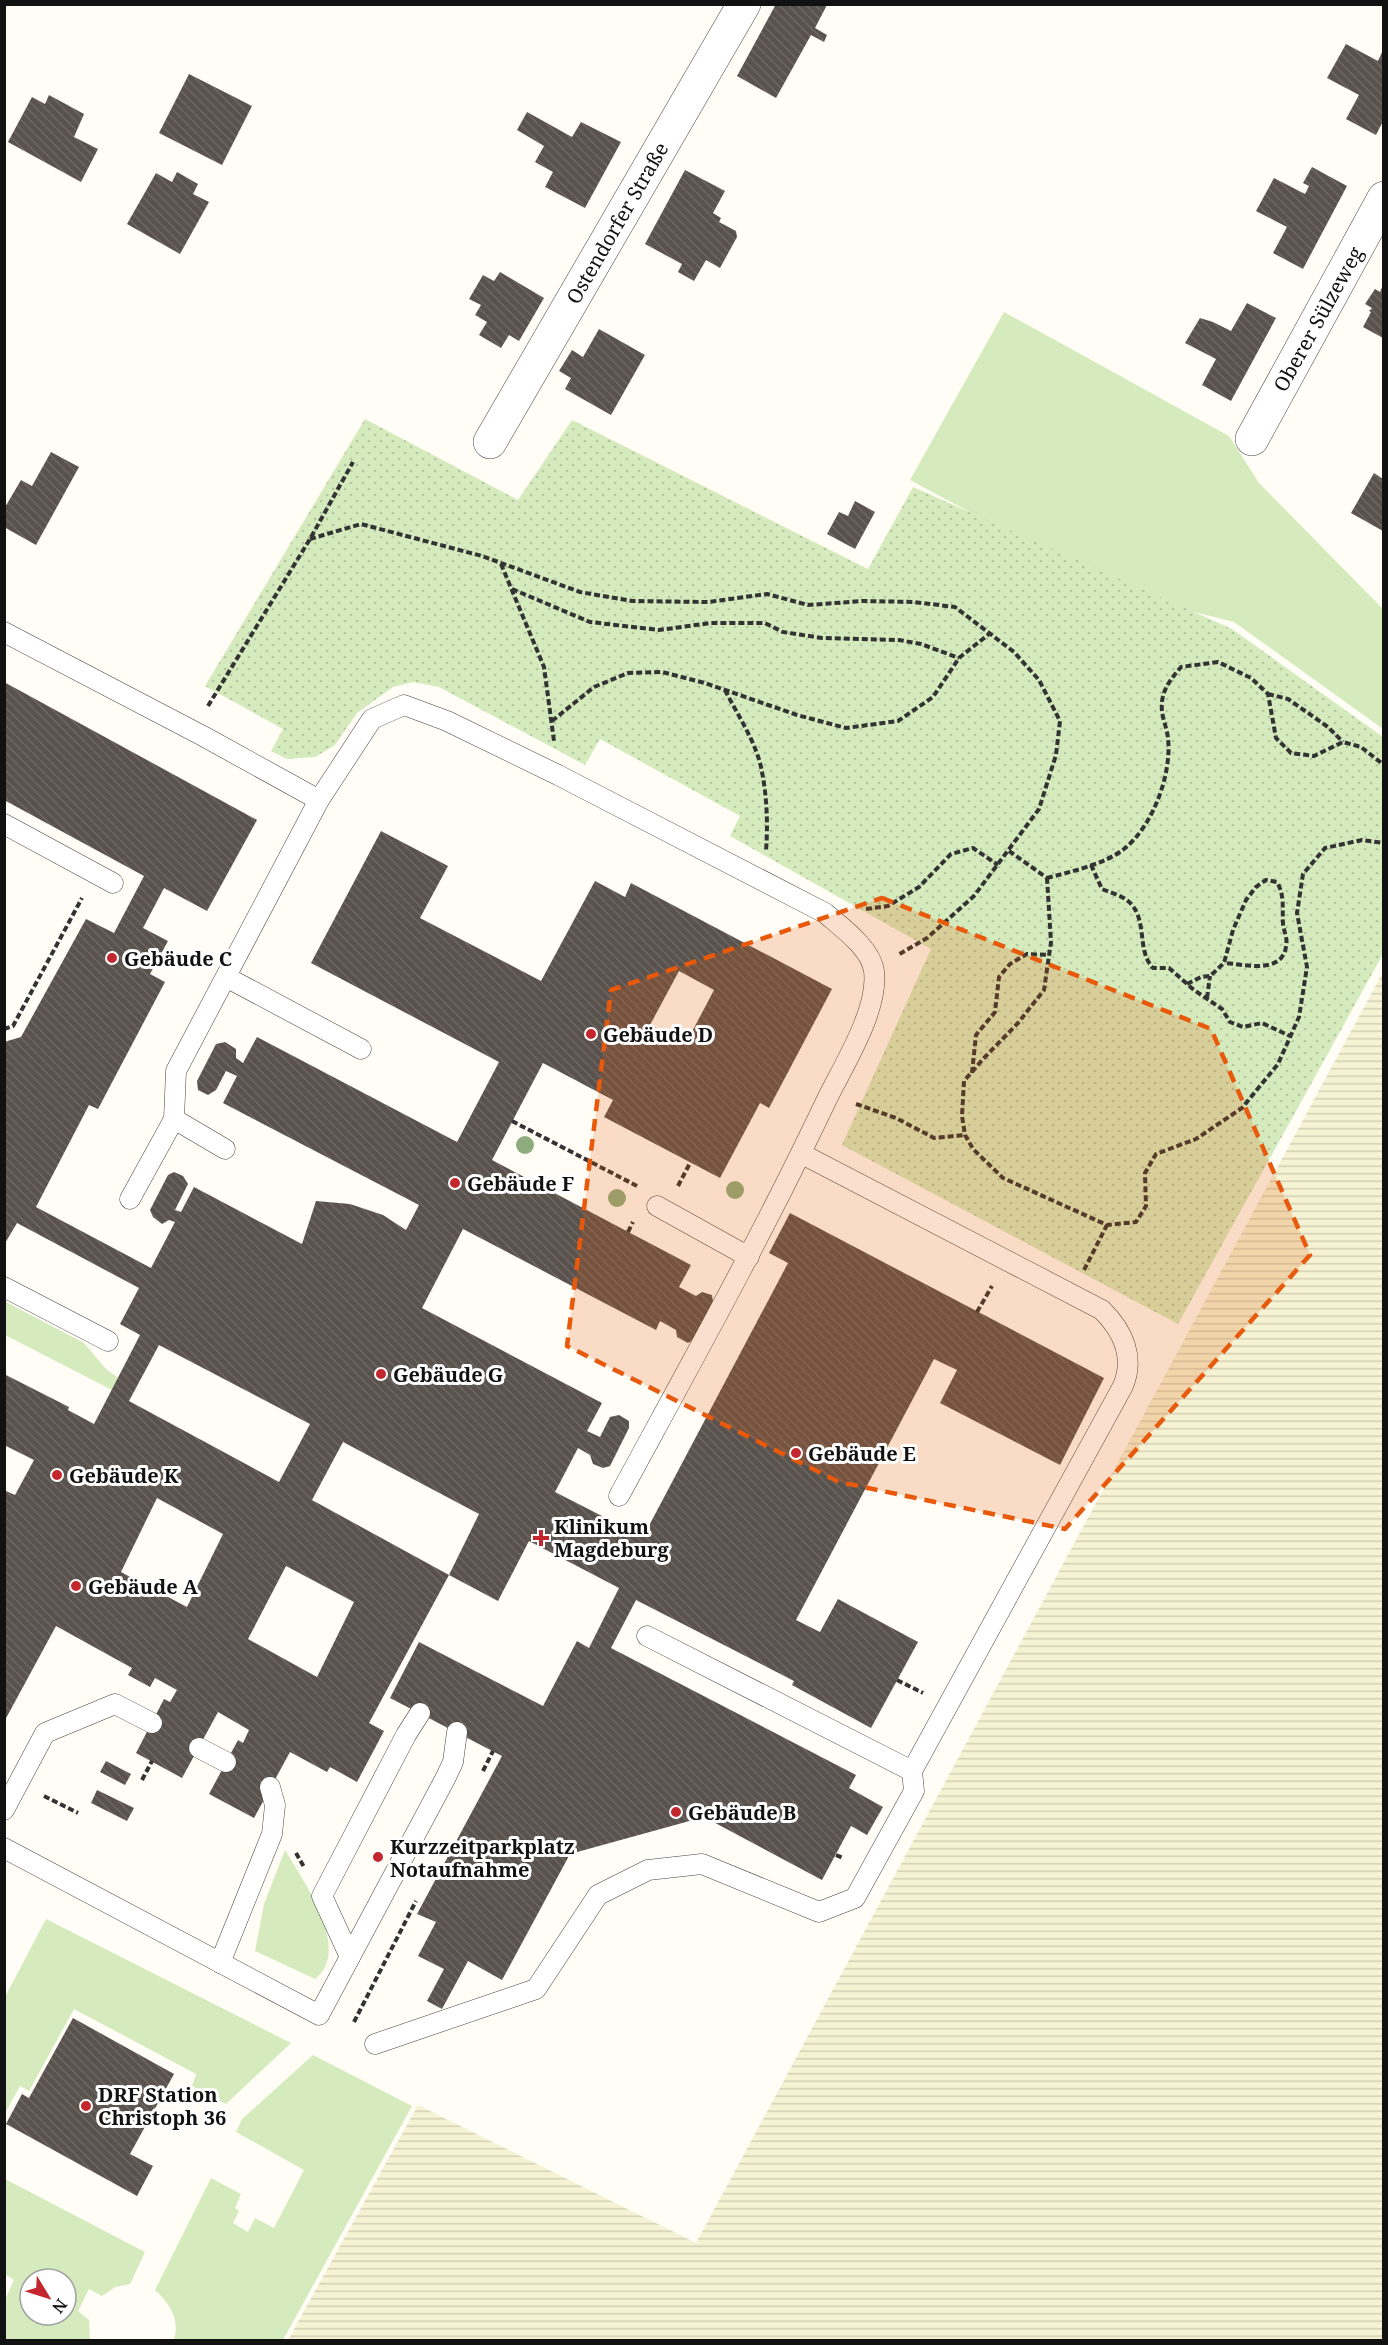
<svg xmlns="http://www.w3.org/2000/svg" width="1388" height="2345" font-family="'Noto Serif',serif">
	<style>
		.farmland { fill: url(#farmland-rules) }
		.grass { fill: #d5ebbd; fill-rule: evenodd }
		.park { fill: url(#park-dots) }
		.building { fill: url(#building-back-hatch); fill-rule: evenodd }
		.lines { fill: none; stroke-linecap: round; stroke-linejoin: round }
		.lane-casing { stroke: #444; stroke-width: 21 }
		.street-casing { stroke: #444; stroke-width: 34 }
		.path { stroke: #333; stroke-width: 4; stroke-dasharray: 6 3; stroke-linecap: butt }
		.lane { stroke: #fff; stroke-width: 20 }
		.street { stroke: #fff; stroke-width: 33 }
		.tree { fill: #8dad7f }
		.marked { fill: #e8590c; fill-opacity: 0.2; stroke: #e8590c; stroke-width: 4.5; stroke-dasharray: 12 8; stroke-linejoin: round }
		.poi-dot { fill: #c4262e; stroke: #fff; stroke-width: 2 }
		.labels { text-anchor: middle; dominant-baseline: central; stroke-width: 6; stroke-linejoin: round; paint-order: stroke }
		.street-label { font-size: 20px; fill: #111; stroke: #fff }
		.poi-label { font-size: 20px; font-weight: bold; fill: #111; stroke: #fff; text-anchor: start }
	</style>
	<defs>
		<pattern id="farmland-rules" width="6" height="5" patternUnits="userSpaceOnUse" patternTransform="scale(1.5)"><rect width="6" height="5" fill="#f6f3d4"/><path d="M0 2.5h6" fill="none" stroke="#d2cfb5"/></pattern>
		<pattern id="park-dots" width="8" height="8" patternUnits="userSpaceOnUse" patternTransform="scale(1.5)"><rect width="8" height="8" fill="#d5ebbd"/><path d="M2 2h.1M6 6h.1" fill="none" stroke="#b6c8a1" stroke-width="1.8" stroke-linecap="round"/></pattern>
		<pattern id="building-back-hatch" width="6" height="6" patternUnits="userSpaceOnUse" patternTransform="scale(1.5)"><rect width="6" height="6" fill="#5a524d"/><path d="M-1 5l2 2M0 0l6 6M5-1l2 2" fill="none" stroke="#6d6662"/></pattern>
	</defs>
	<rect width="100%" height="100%" fill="#fffdf5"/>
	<!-- farmland -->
	<polygon class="farmland" points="1383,972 1383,2340 288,2340 418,2105 696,2243"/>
	<!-- grass -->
	<g class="grass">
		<polygon points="1004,312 1229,436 1259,483 1383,609 1383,729 1234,622 1122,594 910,480"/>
		<polygon points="4,1301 84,1343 106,1369 118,1378 112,1390 5,1335"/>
		<path d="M285 1850C303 1880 353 1951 315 1979L255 1951 264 1904Z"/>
		<polygon points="46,1919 291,2043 226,2104 192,2086 196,2074 74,2009 29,2091 20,2086 5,2113 5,1997"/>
		<path d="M313 2055 412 2106 283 2340H174C180 2319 170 2304 155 2290L211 2178 241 2194 235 2208 239 2211 233 2223 248 2232 255 2218 274 2228 304 2170 236 2132 242 2119Z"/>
		<path d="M5 2179 145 2252 130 2284 115 2287 102 2296 89 2289 78 2311 89 2320 90 2340H5V2300L14 2280 5 2274ZM30 2279H66V2315H30Z"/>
	</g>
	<!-- park -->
	<polygon class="park" points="365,419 518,500 572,420 868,569 913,487 1232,629 1383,737 1383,954 1178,1324 842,1145 931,949 730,836 740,816 600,739 585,765 439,687 414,682 393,687 357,713 335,745 315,757 287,759 271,751 283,729 205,686"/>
	<!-- building -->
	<g class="building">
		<polygon points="776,4 827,5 815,28 827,35 824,42 811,35 776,98 737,76"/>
		<polygon points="1346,44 1378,61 1383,50 1383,121 1376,135 1346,119 1359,95 1327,78"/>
		<polygon points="189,74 252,106 222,165 159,133"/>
		<polygon points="49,95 84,114 74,137 98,149 81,182 8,142 32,97 45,104"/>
		<polygon points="527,112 572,137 581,122 621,142 585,208 545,187 553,172 535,162 544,146 517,130"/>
		<polygon points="1312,167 1347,186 1303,269 1273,253 1287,227 1256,211 1274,178 1305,194 1309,186 1303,183"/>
		<polygon points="685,170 725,191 713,213 721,218 719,222 736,231 737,237 720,268 706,260 694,281 678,272 682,264 645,244"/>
		<polygon points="177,172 198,184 193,194 209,202 180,254 127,224 156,173 172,182"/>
		<polygon points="500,272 544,298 519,341 509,335 501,348 479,335 487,322 475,315 481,305 469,299 483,275 494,281"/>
		<polygon points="1383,285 1383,338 1363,327 1371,312 1369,311 1372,308 1365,304 1375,289 1380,292"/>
		<polygon points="1247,303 1276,318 1231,401 1202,385 1216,359 1185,343 1200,318 1213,322 1231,331"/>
		<polygon points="599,329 645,355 611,415 565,389 571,378 559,371 572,350 583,357"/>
		<polygon points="51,452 79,467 36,545 4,527 4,509 21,480 32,486"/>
		<polygon points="1374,473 1383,479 1383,531 1351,513"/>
		<polygon points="855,501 875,512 855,549 827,534 839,512 848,516"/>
		<path d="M4 682 257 820 207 911 164 888 143 928 168 941 150 974 165 982 98 1109 89 1105 36 1207 151 1268 175 1222 169 1220 162 1224 153 1217 150 1210 168 1175 174 1172 183 1176 188 1184 175 1210 181 1212 194 1187 302 1244 316 1201 350 1204 383 1215 406 1230 419 1205 223 1103 237 1076 226 1071 216 1090 208 1095 198 1090 197 1081 216 1044 225 1042 236 1049V1058L243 1063 257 1037 457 1142 499 1062 311 963 381 831 448 866 420 918 541 981 595 881 625 897 631 883 832 989 769 1108 760 1103 720 1178 604 1117 613 1100 543 1063 492 1160 691 1265 679 1287 696 1296 702 1292 712 1295 713 1302 693 1340 688 1343 677 1337 676 1330 660 1321 656 1330 463 1229 422 1308 602 1403 587 1431 600 1437 610 1417 619 1415 629 1421V1428L610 1466 603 1468 593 1464 590 1455 578 1448 555 1492 643 1537 788 1263 769 1253 790 1213 1104 1378 1060 1465 940 1403 957 1370 934 1359 796 1620 820 1632 838 1599 918 1642 871 1728 792 1685 794 1681 636 1600 611 1648 856 1775 849 1788 883 1807 867 1835 851 1826 822 1880 704 1817 570 1854 502 1980 468 1961 442 2009 427 2001 444 1969 418 1956 436 1922 417 1914 502 1756 390 1698 419 1642 543 1706 577 1641 589 1648 619 1588 529 1541 498 1601 449 1575 479 1514 343 1442 312 1500 449 1575 369 1723 384 1731 357 1782 330 1767 327 1772 290 1752 254 1818 209 1794 238 1740 243 1743 249 1730 218 1712 182 1778 136 1753 164 1699 170 1702 177 1690 155 1678 150 1687 128 1675 132 1668 56 1626 4 1722V1490L15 1495 34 1460 4 1445V1374L69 1407 68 1410 94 1424 140 1335 120 1324 139 1288 17 1223 4 1245V1042L21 1037 86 919 114 933 144 876 4 800ZM679 971 714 990 686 1043 650 1025ZM159 1345 310 1424 279 1482 129 1401ZM157 1498 223 1534 187 1607 121 1572ZM286 1566 354 1602 317 1677 248 1639Z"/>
		<polygon points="106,1761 131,1774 125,1785 100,1772"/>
		<polygon points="97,1790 134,1808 127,1821 91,1803"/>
		<polygon points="73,2018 174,2074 130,2154 153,2166 137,2196 6,2124 22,2094 29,2098"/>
	</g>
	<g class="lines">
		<defs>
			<g id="lane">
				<polyline points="4,632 203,736 319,800"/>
				<polyline points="4,824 113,883"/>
				<polyline points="226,977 361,1049"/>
				<polyline points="174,1119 225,1149"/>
				<path d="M130 1199 174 1119 176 1071 319 800 372 719 404 705 447 721 558 775 825 913C841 927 871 948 874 971 879 1010 843 1066 826 1101 762 1236 690 1365 619 1496"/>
				<polyline points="657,1206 749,1257"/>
				<polyline points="4,1287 108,1341"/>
				<polyline points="647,1636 912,1771"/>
				<polyline points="420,1713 406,1735 322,1896 350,1957 446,1777 453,1762 457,1732"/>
				<polyline points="199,1748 226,1762"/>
				<polyline points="4,1810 45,1733 115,1704 152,1723"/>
				<polyline points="4,1848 319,2015 350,1957"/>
				<polyline points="220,1963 272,1834 275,1805 270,1787"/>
				<path d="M375 2044 536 1989 598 1895 648 1870 702 1864 819 1912 855 1898 914 1791 912 1771 1123 1386C1135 1357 1123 1331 1102 1310L802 1154"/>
			</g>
			<g id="street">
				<polyline points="1252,439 1384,198"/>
				<polyline points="490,442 744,4"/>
			</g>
		</defs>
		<!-- lane casing -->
		<use href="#lane" class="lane-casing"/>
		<!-- street casing -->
		<use href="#street" class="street-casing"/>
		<!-- path -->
		<g class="path">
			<polyline points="310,539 361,524 482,556 580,592 632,601 708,602 767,594 808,605 863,601 914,602 955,607 1014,652 1039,680 1060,721 1056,755 1039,809 974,896 927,938 898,955"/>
			<polyline points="501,564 544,667 554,741"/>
			<polyline points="512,589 590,622 659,630 711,623 765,623 783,632 822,638 899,640 921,644 959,658"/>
			<path d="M725 690C738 716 757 743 762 772 767 797 768 826 766 851"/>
			<polyline points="1268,694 1288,699 1328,727 1343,742"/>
			<polyline points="208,706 310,539 353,462"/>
			<polyline points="552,721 594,687 628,673 662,672 705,683 797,715 846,728 898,721 933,697 959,658 989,634"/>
			<polyline points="1009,851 1047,878"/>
			<path d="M1091 865 1102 889C1111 893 1125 896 1132 905 1147 923 1137 951 1153 968H1169L1194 990 1222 1009 1230 1022 1243 1027 1262 1023 1290 1036"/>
			<polyline points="1047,878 1051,942 1044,990 1018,1023 984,1058 964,1081 962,1116 965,1135 973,1149 1003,1178 1107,1225 1136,1222 1146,1206 1145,1173 1156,1154 1196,1139 1242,1108 1278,1064 1299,1017 1307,967 1297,913 1303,874 1325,848 1362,840 1384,843"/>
			<path d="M1047 878C1070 872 1105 864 1124 849 1153 826 1172 774 1168 738 1167 729 1163 720 1162 711 1160 692 1170 680 1181 667L1218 662 1251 678 1268 694 1276 738 1291 753 1314 756 1343 742 1361 747 1384 765"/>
			<polyline points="866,909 888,906 919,887 951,854 973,848 998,865"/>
			<path d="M1187 984 1201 977 1210 976 1224 963 1233 930 1246 900 1256 887 1266 880 1277 882C1285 896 1282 908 1283 924 1284 932 1288 939 1286 947 1281 975 1244 964 1224 963"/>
			<polyline points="1207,998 1210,976"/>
			<polyline points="4,1029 13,1026 82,898"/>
			<polyline points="972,1073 976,1035 995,1012 999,977 1010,964 1027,954 1049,955"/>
			<polyline points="856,1104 896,1118 934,1138 965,1135"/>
			<polyline points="512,1121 637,1186"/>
			<polyline points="678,1186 690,1163"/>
			<polyline points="628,1232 633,1222"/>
			<polyline points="1084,1270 1107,1225"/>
			<polyline points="977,1312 992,1286"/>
			<polyline points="897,1680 923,1693"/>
			<polyline points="483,1771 493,1751"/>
			<polyline points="142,1780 152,1761"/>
			<polyline points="44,1796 78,1813"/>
			<polyline points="296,1853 304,1867"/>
			<polyline points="836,1855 843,1858"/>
			<polyline points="354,2022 416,1901"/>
		</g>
		<!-- lane -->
		<use href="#lane" class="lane"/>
		<!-- street -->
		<use href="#street" class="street"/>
	</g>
	<!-- trees -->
	<g class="tree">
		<circle cx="525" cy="1145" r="9"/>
		<circle cx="735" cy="1190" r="9"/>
		<circle cx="617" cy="1198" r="9"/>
	</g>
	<!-- marked area -->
	<path class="marked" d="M882 898 1211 1029 1310 1255 1065 1529 839 1482 567 1346 611 990Z"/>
	<!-- markers -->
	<g class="poi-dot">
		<circle cx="112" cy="958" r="6"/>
		<circle cx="591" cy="1034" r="6"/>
		<circle cx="455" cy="1183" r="6"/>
		<circle cx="381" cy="1374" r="6"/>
		<circle cx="796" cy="1453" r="6"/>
		<circle cx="57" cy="1475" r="6"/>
		<path d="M538 1529h6v6h6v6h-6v6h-6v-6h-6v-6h6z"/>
		<circle cx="76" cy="1586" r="6"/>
		<circle cx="676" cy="1812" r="6"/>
		<circle cx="378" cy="1857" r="6"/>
		<circle cx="86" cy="2106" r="6"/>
	</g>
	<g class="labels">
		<!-- street labels -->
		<g class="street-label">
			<text transform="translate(617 223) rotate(-60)">Ostendorfer Straße</text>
			<text transform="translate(1318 319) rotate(-61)">Oberer Sülzeweg</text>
		</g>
		<!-- poi labels -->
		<g class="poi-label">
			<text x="124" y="958">Gebäude C</text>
			<text x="603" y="1034">Gebäude D</text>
			<text x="467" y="1183">Gebäude F</text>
			<text x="393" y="1374">Gebäude G</text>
			<text x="808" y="1453">Gebäude E</text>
			<text x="69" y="1475">Gebäude K</text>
			<text x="554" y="1526">Klinikum<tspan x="554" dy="23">Magdeburg</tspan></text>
			<text x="88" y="1586">Gebäude A</text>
			<text x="688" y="1812">Gebäude B</text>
			<text x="390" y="1846">Kurzzeitparkplatz<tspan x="390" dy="23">Notaufnahme</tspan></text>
			<text x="98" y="2094">DRF Station<tspan x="98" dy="23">Christoph 36</tspan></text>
		</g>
	</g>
	<!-- border -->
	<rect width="1388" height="2345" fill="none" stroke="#111111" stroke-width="12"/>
	<!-- north arrow -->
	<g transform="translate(48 2297) rotate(128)"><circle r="28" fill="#ffffff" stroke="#a0a0a0" stroke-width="1.5"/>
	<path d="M0-4.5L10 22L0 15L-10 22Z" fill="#c4262e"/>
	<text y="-9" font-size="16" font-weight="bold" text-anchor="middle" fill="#111111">N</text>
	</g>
</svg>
